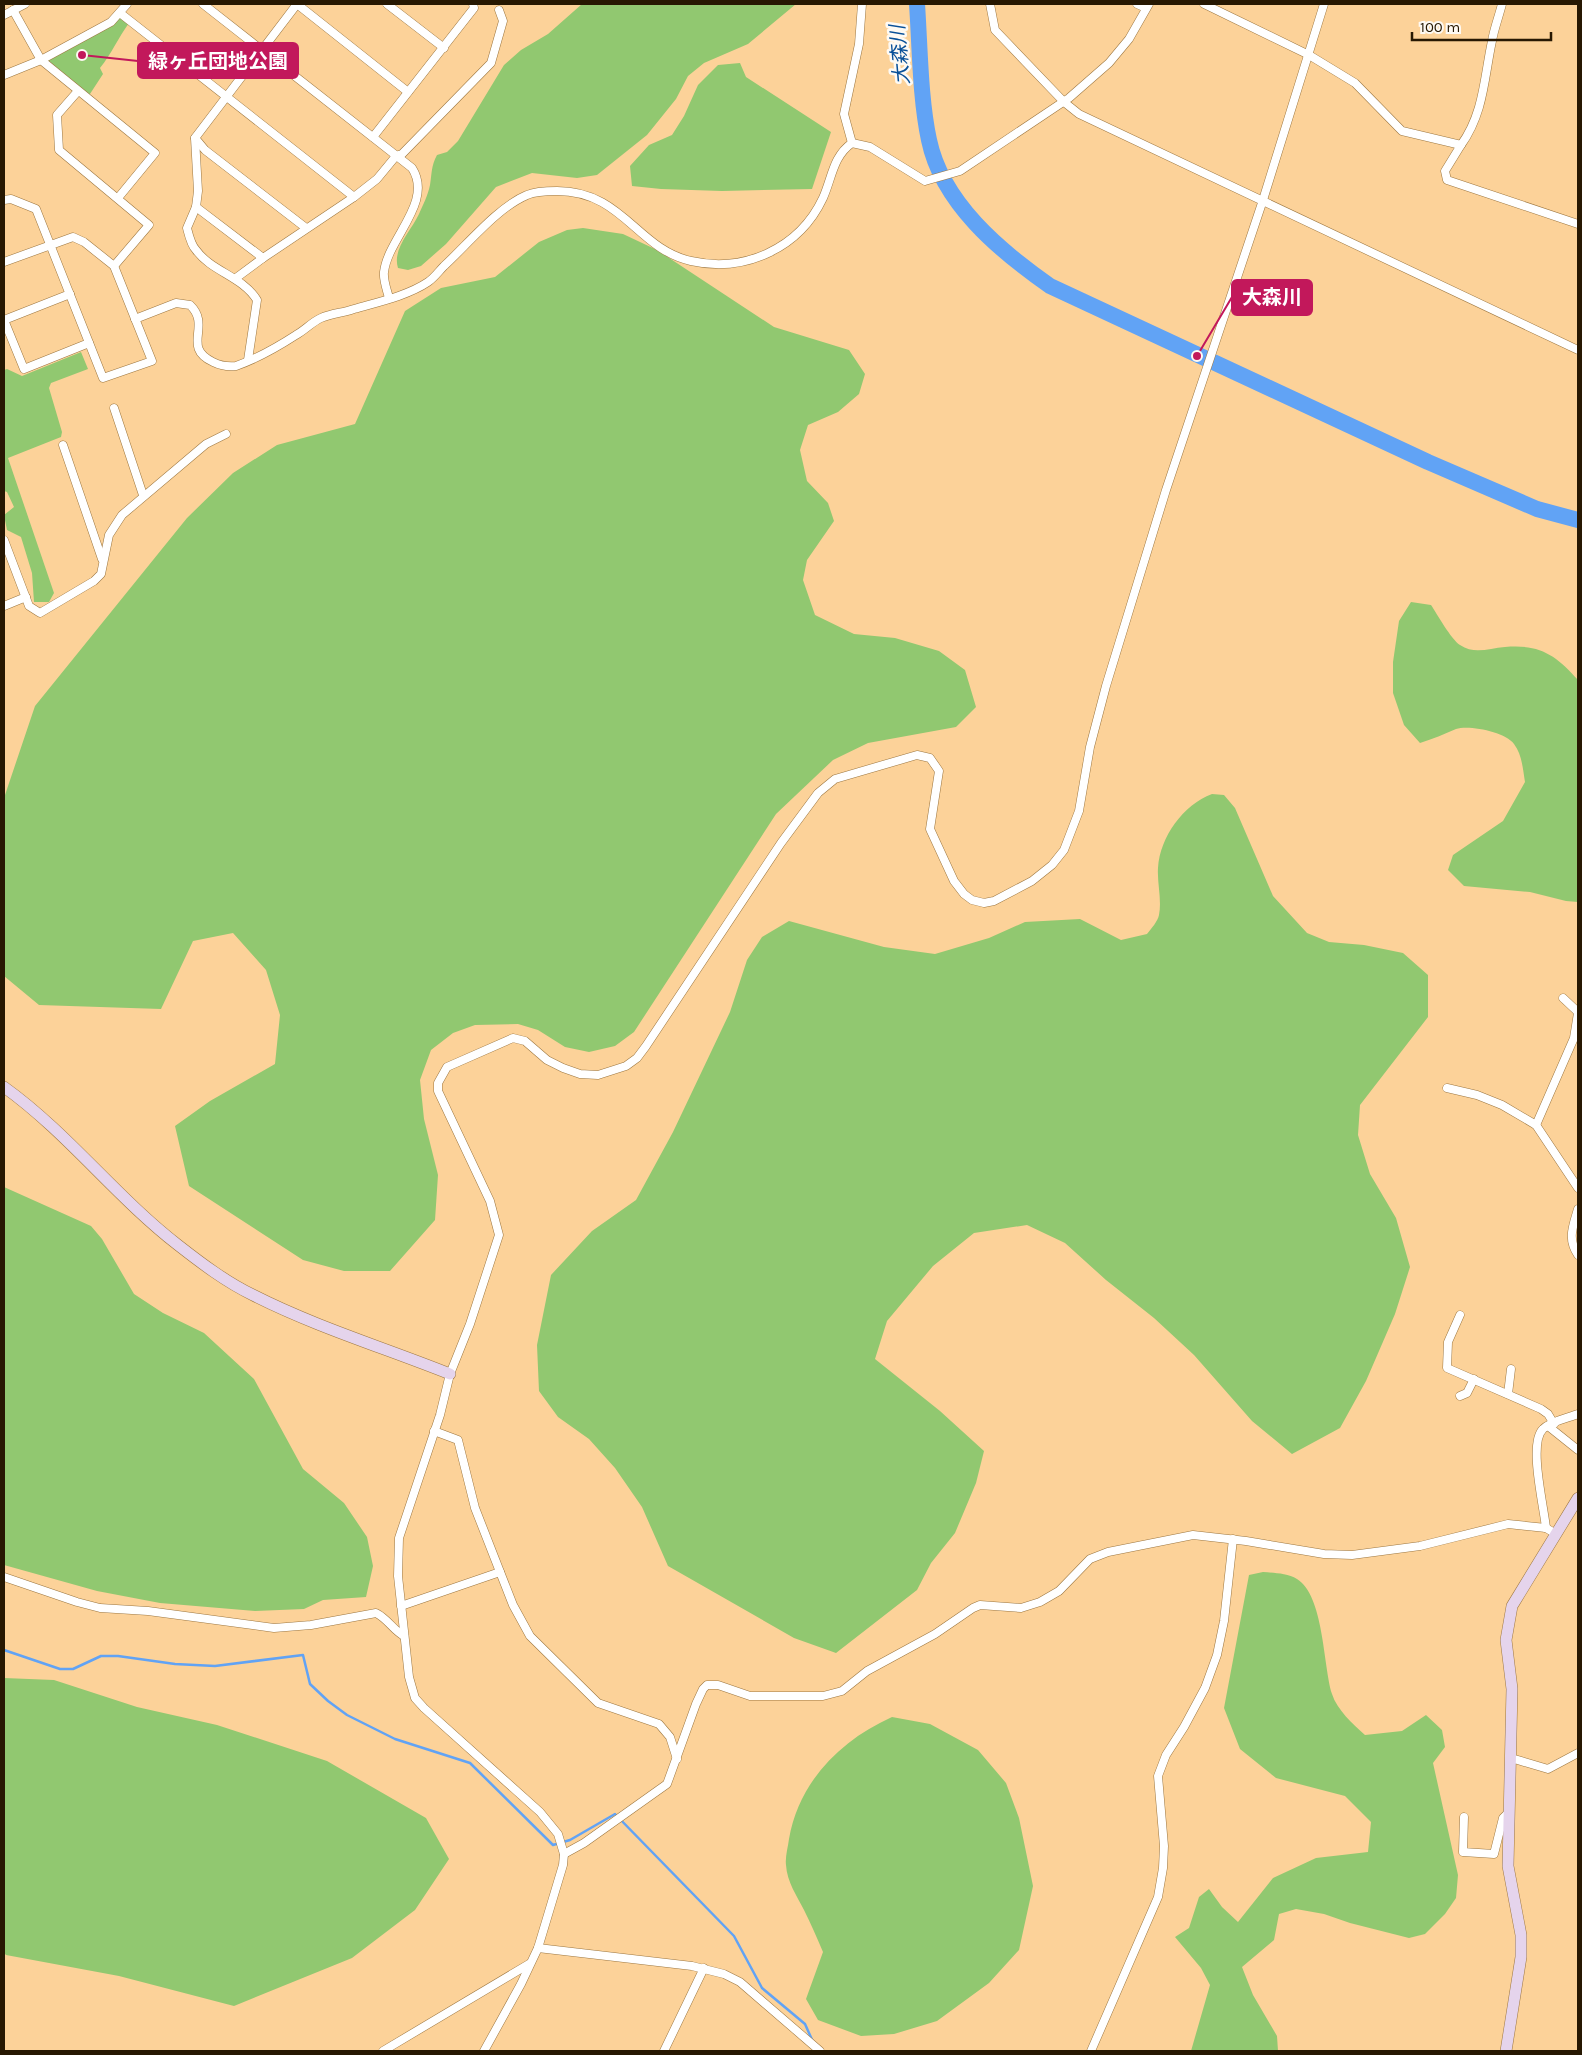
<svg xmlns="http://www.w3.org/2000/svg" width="1582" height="2055" font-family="Karla,'Noto Sans JP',sans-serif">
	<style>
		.green { fill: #91c870 }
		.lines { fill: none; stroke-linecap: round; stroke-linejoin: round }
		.stream { stroke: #61a3f5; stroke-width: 2.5 }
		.river { stroke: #61a3f5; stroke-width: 16 }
		.street-casing { stroke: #9d7740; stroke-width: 9 }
		.secondary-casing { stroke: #9d7740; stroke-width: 12 }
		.street { stroke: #fff; stroke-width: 8 }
		.secondary { stroke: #e5d4ec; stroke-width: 11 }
		.labels { text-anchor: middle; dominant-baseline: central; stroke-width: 5; stroke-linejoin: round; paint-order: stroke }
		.water-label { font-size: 20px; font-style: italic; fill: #095098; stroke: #fefaf4 }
		.leader { fill: none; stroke: #c2185b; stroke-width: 2 }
		.callout-dot { fill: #c2185b; stroke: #fefaf4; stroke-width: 2 }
		.callout { fill: #c2185b; stroke: #c2185b; stroke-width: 2 }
		.callout-label { font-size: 20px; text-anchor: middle; font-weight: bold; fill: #fff }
	</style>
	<rect width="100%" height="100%" fill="#fcd299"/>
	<!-- green -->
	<g class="green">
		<path d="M582 4H796L748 44 704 63 688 76 676 99 647 135 597 175 577 178 532 173 496 187 446 244 421 266 408 270 398 268C392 249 411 231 419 214 423 205 428 195 430 185 432 173 431 166 437 155L447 152 458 141 504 65 521 50 548 34Z"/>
		<path d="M120 16 129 23C118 38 112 53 100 68L103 74 88 97 46 60Z"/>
		<polygon points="740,63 746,77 831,132 812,189 722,191 661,189 632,186 630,166 649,145 672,135 684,116 698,85 718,65"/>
		<polygon points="583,228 623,234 657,250 774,327 849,350 865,374 859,394 838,412 808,425 800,450 807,481 828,503 834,521 807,560 803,580 815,615 854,634 895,638 939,651 965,670 976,707 956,727 868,743 833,760 776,814 634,1032 615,1046 589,1052 565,1047 538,1030 518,1024 475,1025 453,1033 431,1050 420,1080 424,1119 438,1175 435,1220 390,1271 344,1271 303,1260 189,1186 175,1126 210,1101 275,1064 280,1015 266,970 233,933 193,941 161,1009 39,1005 4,976 4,798 35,706 187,518 233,473 277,445 355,424 405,311 441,288 495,277 539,242 567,230"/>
		<polygon points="81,352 88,369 51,383 49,388 62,432 61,437 8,458 54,593 49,602 34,602 32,573 21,537 7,530 4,515 14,507 7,492 4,491 4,370 7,369 22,376"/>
		<path d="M1411 602 1431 605C1437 614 1451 639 1460 645 1475 655 1489 648 1505 647 1540 644 1556 655 1578 680V902L1566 901 1530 892 1464 886 1448 870 1453 855 1503 821 1525 782C1523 770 1522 754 1514 744 1505 732 1470 725 1456 729 1444 734 1433 739 1420 743L1404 725 1393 693V662L1399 621Z"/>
		<path d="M1212 794 1224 795 1235 808 1273 896 1307 933 1329 942 1364 945 1403 953 1428 975V1017L1360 1105 1358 1135 1370 1174 1396 1218 1410 1267 1395 1314 1366 1381 1340 1428 1292 1454 1252 1421 1194 1355 1154 1318 1106 1280 1065 1243 1027 1225 974 1233 933 1266 887 1321 875 1359 940 1411 984 1451 976 1483 955 1533 931 1563 917 1590 836 1653 794 1638 668 1566 642 1507 615 1468 589 1439 558 1417 539 1391 537 1345 551 1275 592 1231 636 1200 673 1132 730 1012 747 960 762 937 789 921 884 947 935 954 989 938 1025 922 1080 919 1121 940 1147 934C1151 929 1158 921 1159 915 1162 900 1157 883 1158 868 1160 837 1183 805 1212 794Z"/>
		<polygon points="4,1187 91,1226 102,1239 134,1294 163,1313 204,1333 254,1379 303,1469 344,1503 367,1537 373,1566 366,1597 323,1600 304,1609 255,1611 160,1603 97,1591 4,1565"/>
		<path d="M1263 1572C1274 1573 1287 1573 1297 1579 1324 1596 1323 1664 1332 1694 1337 1710 1353 1724 1365 1735L1402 1731 1426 1715 1442 1730 1445 1747 1433 1763 1458 1875 1456 1898 1445 1914 1425 1934 1409 1938 1350 1923 1324 1914 1296 1909 1279 1914 1274 1940 1242 1967 1253 1995 1277 2036 1278 2051H1191L1210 1985 1201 1968 1175 1937 1189 1928 1199 1897 1209 1889 1222 1907 1238 1922 1273 1878 1316 1858 1368 1852 1371 1822 1345 1796 1276 1778 1240 1749 1224 1708 1249 1575Z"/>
		<polygon points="4,1678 54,1680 137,1707 217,1725 327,1761 426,1818 449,1859 415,1910 352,1958 234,2006 119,1976 6,1955 4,1953"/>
		<path d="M892 1717 930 1724 978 1750 1006 1783 1019 1818 1033 1886 1019 1950 989 1983 937 2021 894 2034 861 2036 818 2020 806 1999 823 1952C817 1938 811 1924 804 1910 797 1896 787 1882 786 1865 785 1857 788 1847 789 1839 799 1781 841 1740 892 1717Z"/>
	</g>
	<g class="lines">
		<!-- stream -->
		<polyline class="stream" points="4,1650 60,1669 73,1669 101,1656 118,1656 175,1664 215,1666 303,1655 310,1684 328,1701 347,1715 395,1739 470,1763 553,1845 570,1840 615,1814 734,1936 762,1988 805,2024 813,2042"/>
		<!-- river -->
		<path class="river" d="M917 4C920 47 920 98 929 140 942 203 1000 251 1050 286L1428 462 1537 509 1578 520"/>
		<defs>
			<g id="street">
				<path d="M203 4 412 168C434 202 388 238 384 272 383 280 387 290 389 298"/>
				<polyline points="297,4 408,92"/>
				<polyline points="387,4 444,48"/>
				<polyline points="990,4 995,30 1064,102 1079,114 1578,350"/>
				<polyline points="1137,4 1146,8"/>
				<polyline points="1204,4 1309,55 1355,83 1402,131 1461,145 1445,171 1447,180 1578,224"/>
				<polyline points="13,10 41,60 155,153 118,198"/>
				<polyline points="120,13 354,197"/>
				<polyline points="4,15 25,4"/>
				<polyline points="4,75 41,60 111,22 127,4"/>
				<polyline points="78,91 57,115 59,150 149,225 114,266"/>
				<polyline points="373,137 474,8 473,4"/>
				<polyline points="195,138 205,150 306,228"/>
				<polyline points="852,143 844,114 859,44 862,4"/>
				<path d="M1461 145C1484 113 1484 78 1492 41 1494 29 1499 16 1502 4"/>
				<polyline points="4,200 11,199 36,209 103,378 152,361 114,266 84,242 73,237 4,262"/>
				<polyline points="196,207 263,258"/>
				<polyline points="236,278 263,258 354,197 377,179 396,156 402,154 491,63 503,21 499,10"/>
				<path d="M135 319 176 303 190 305C212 326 181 347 213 362 221 366 227 367 236 366 256 359 279 346 296 335 305 330 312 322 321 318 332 313 343 313 354 309 378 302 407 296 428 282 434 278 439 271 444 266 468 244 498 207 527 195 536 191 547 191 557 191 623 191 637 249 691 261 744 273 799 249 823 198 832 178 833 156 852 143L870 147 925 181 960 171 1069 98 1109 63 1129 39 1149 4"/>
				<polyline points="4,320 24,369 89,343"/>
				<polyline points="4,320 70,294"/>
				<path d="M248 360 257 300C242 276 212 272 196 250 191 245 189 236 187 228L196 207 198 191 195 138 297 4"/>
				<polyline points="114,408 143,495"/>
				<polyline points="63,445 102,559"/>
				<polyline points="4,540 29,606 40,613 94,581 101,574 109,535 122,515 206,444 226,434"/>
				<polyline points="4,606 26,597"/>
				<polyline points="1563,998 1578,1012"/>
				<polyline points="1447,1088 1477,1095 1502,1105 1536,1125 1578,1188"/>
				<polyline points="1536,1125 1574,1038 1578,1013"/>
				<path d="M1578 1209C1573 1226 1567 1239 1578 1255"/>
				<polyline points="1460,1315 1448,1342 1447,1368 1541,1409 1548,1414 1554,1424"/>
				<polyline points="1508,1394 1511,1369"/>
				<polyline points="1460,1396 1467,1393 1474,1379"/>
				<polyline points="1548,1426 1578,1450"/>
				<polyline points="434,1431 458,1440 475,1508 513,1605 530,1636 598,1703 659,1724 670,1737 677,1759"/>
				<path d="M1546 1528C1544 1507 1528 1443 1543 1429 1551 1421 1568 1418 1578 1414"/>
				<path d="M4 1577 77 1602 100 1608 148 1611 274 1628 311 1625 376 1613C388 1619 393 1630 404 1636"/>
				<polyline points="401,1606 500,1572"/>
				<polyline points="1511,1758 1548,1769 1578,1753"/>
				<polyline points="1464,1817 1463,1852 1494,1854 1503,1818 1508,1813"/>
				<polyline points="564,1854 584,1843 667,1784 696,1704 703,1689 707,1685 718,1685 750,1696 823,1696 842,1691 867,1671 935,1634 973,1608 980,1605 1021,1608 1040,1602 1059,1591 1090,1559 1108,1552 1193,1535 1246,1541 1324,1554 1352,1555 1420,1546 1508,1524 1546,1528 1556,1534"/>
				<polyline points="538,1948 692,1966 724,1974 740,1982 820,2051"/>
				<polyline points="383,2051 529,1964"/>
				<polyline points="484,2051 521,1984 538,1948 563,1865 564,1854 558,1834 540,1812 424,1708 415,1698 409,1677 398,1576 399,1538 440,1415 450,1374 470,1324 499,1235 490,1201 438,1091 438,1083 447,1067 513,1038 525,1041 547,1060 563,1068 580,1074 598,1075 626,1066 637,1058 646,1046 781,843 818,793 835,779 917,755 930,758 939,771 930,829 954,881 964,894 972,900 984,903 994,901 1032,881 1052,865 1064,850 1079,811 1090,747 1106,686 1166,490 1263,200 1324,4"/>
				<polyline points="664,2051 704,1968"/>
				<polyline points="1091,2051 1158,1897 1163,1868 1164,1846 1158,1776 1166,1755 1184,1727 1205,1688 1217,1655 1224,1621 1233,1539"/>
			</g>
			<g id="secondary">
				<path d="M4 1087C68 1133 116 1197 178 1245 201 1263 226 1282 253 1295 316 1327 385 1348 450 1374"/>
				<polyline points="1506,2051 1521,1957 1521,1935 1508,1866 1512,1689 1506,1640 1512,1606 1578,1498"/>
			</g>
		</defs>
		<!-- street casing -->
		<use href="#street" class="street-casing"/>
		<!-- secondary casing -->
		<use href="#secondary" class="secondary-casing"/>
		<!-- street -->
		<use href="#street" class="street"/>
		<!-- secondary -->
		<use href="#secondary" class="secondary"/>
	</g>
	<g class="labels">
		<!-- water labels -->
		<g class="water-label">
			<text transform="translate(900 55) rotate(-95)">大森川</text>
		</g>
	</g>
	<!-- callouts -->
	<path class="leader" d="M82 55L138 61M1197 356L1232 297"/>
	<g class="callout-dot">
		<circle cx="82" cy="55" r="5"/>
		<circle cx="1197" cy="356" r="5"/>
	</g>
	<g class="callout">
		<rect x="138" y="43" width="160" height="35" rx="5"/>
		<rect x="1232" y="280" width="80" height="35" rx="5"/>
	</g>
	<g class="callout-label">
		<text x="218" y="68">緑ヶ丘団地公園</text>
		<text x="1272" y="304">大森川</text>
	</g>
	<!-- border -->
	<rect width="1582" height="2055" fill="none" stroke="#271802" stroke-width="10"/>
	<!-- scale -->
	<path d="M1412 32v8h139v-8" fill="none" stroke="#271802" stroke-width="2.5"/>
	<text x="1420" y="32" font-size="15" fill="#271802" stroke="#fefaf4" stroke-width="4" paint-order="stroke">100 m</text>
</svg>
